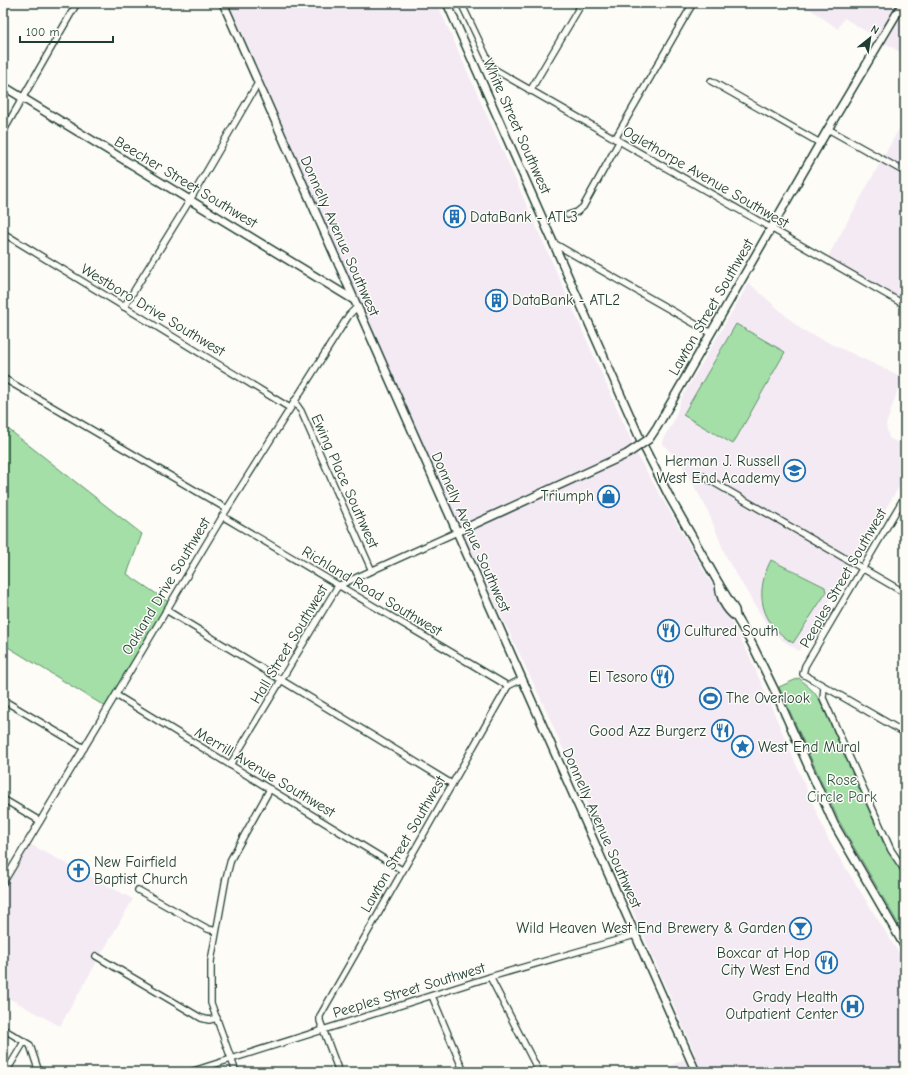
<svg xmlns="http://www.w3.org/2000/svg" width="908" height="1075" font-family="'Comic Neue',sans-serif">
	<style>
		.built { fill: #f4eaf4 }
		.green { fill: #a3dfa6; stroke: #618e6d }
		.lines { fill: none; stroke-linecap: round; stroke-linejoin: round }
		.minor-casing { stroke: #1f3d34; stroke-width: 8 }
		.tertiary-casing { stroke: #1f3d34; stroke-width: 10 }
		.minor { stroke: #fdfcf7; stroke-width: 5.5 }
		.tertiary { stroke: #fdfcf7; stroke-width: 7 }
		.tertiary-bridge-casing { stroke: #1f3d34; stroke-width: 10; stroke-linecap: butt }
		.tertiary-bridge { stroke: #fdfcf7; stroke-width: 7 }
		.labels { text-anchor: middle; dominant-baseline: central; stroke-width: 3; stroke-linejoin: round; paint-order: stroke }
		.street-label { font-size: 15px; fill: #1f3d34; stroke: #fdfcf7 }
		.poi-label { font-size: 15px; fill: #1f3d34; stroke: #fdfcf7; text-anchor: end }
		.park-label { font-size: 15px; fill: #395d4b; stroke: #fdfcf7 }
	</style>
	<rect width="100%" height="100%" fill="#fdfcf7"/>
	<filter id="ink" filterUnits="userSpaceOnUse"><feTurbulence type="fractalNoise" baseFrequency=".025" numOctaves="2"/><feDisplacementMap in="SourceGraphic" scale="8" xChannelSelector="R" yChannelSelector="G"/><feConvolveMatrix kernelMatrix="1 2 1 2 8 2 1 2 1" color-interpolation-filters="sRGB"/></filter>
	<g filter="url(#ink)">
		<!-- built -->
		<g class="built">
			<polygon points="229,3 437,3 640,460 713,586 750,657 829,841 905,963 905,1072 658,1072 695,1054 546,710 464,537"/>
			<polygon points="802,3 905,3 905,55 844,18 838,29"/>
			<polygon points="905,118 905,309 825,262"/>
			<polygon points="749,283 802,330 902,377 886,425 889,438 905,447 905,477 799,651 782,640 769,628 728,561 707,509 681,463 663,444 664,437 673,423 682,397"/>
			<polygon points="26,842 133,899 60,1026 3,995 3,877"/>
		</g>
		<!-- green -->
		<g class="green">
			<polygon points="736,324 785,352 733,444 683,415"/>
			<polygon points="3,425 142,534 127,574 170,603 106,707 3,644"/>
			<path d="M771 560 825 587 826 593 793 643C760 623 754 593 771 560Z"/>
			<polygon points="799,678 814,692 820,701 883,842 905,877 905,930 900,927 839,821 779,687"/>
		</g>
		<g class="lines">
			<defs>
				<g id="minor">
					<polyline points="463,3 463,7 492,68 905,305"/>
					<polyline points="711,81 820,143"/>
					<polyline points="530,91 582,3"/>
					<polyline points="828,129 905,172"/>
					<polyline points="3,132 77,3"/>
					<polyline points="615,139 693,3"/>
					<polyline points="568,215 577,212 583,207 619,142"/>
					<polyline points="3,233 290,408"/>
					<polyline points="555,244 711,333"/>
					<polyline points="124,307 190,200 258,83"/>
					<polyline points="3,378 227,509"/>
					<polyline points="294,401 301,411 372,571"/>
					<polyline points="701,475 905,593"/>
					<polyline points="905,496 805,666 803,674 905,733"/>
					<polyline points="222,516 508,686"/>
					<polyline points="166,610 452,784"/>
					<polyline points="824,687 823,698 891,850 905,871"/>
					<polyline points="116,695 402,870"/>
					<polyline points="3,700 84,748"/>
					<polyline points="230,765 336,589 340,585 457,532"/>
					<polyline points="3,799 40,821"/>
					<polyline points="3,883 227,509 349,315 357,307"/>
					<polyline points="138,890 208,929 216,931"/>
					<polyline points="96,956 201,1018 209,1020 217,1018"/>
					<polyline points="490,977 539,1072"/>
					<polyline points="432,996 464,1072"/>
					<polyline points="3,1029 30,1045 39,1072"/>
					<polyline points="6,1072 24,1042"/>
					<polyline points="190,1072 490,977 635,935"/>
					<polyline points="236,1072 211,1003 211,961 226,878 231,859 270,789"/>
					<polyline points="339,1072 320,1021 320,1016 508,686 522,679"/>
				</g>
				<g id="tertiary">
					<polyline points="223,3 696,1072"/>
					<polyline points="447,3 642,443 669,496 719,584 735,610 736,617 752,644 774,689 834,824 905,947"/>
					<polyline points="3,86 354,300"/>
					<polyline points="649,439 657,427 828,129 903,3"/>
					<polyline points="457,532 627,454"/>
					<path d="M719 584C720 597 725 609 736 617"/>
				</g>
			</defs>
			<!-- minor casing -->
			<use href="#minor" class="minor-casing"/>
			<!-- tertiary casing -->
			<use href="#tertiary" class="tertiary-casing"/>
			<!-- minor -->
			<use href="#minor" class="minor"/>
			<!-- tertiary -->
			<use href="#tertiary" class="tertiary"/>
			<defs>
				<polyline id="tertiary-bridge" points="627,454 649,439"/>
			</defs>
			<!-- tertiary-bridge casing -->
			<use href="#tertiary-bridge" class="tertiary-bridge-casing"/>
			<!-- tertiary-bridge -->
			<use href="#tertiary-bridge" class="tertiary-bridge"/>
		</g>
	</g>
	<!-- icons -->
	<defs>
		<symbol id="building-ring" viewBox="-11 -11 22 22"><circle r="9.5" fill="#fdfcf7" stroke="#1f6fb2" stroke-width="1.5"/><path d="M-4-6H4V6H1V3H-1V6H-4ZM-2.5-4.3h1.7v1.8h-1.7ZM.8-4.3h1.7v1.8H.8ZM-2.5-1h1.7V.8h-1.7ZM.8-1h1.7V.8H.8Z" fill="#1f6fb2"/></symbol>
		<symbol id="school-ring" viewBox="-11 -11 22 22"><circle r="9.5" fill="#fdfcf7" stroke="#1f6fb2" stroke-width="1.5"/><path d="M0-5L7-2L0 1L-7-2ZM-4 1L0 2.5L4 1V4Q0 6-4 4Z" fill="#1f6fb2"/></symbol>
		<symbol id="shop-ring" viewBox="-11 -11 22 22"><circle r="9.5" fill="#fdfcf7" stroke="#1f6fb2" stroke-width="1.5"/><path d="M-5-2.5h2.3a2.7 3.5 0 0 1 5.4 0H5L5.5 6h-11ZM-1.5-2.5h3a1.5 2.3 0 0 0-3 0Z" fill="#1f6fb2"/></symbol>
		<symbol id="restaurant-ring" viewBox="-11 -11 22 22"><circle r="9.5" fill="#fdfcf7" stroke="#1f6fb2" stroke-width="1.5"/><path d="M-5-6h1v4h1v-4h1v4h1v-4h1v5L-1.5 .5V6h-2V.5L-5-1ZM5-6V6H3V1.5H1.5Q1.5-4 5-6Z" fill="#1f6fb2"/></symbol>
		<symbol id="stadium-ring" viewBox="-11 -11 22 22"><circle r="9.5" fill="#fdfcf7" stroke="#1f6fb2" stroke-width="1.5"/><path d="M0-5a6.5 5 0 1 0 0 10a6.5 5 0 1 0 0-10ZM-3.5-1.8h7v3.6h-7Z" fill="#1f6fb2"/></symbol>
		<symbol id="sight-ring" viewBox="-11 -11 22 22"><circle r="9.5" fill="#fdfcf7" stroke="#1f6fb2" stroke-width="1.5"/><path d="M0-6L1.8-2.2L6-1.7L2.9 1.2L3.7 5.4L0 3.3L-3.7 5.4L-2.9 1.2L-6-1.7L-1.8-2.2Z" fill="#1f6fb2"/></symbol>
		<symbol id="church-ring" viewBox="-11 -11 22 22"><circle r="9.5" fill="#fdfcf7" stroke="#1f6fb2" stroke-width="1.5"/><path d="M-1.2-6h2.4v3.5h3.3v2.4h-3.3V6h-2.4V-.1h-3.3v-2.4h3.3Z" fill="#1f6fb2"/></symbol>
		<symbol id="bar-ring" viewBox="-11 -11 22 22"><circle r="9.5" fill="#fdfcf7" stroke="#1f6fb2" stroke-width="1.5"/><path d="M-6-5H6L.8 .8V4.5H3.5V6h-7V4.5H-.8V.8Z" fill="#1f6fb2"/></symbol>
		<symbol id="hospital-ring" viewBox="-11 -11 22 22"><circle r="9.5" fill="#fdfcf7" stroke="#1f6fb2" stroke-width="1.5"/><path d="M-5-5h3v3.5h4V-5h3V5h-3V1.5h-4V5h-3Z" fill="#1f6fb2"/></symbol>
	</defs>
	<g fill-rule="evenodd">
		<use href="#building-ring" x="442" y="204" width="25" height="25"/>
		<use href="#building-ring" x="484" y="288" width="25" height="25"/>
		<use href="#school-ring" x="782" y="458" width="25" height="25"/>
		<use href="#shop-ring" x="596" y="484" width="25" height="25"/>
		<use href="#restaurant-ring" x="656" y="618" width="25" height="25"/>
		<use href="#restaurant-ring" x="650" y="664" width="25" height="25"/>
		<use href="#stadium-ring" x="698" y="686" width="25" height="25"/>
		<use href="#restaurant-ring" x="710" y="718" width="25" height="25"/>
		<use href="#sight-ring" x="730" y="734" width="25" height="25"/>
		<use href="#church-ring" x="66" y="858" width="25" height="25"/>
		<use href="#bar-ring" x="788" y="916" width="25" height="25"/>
		<use href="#restaurant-ring" x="814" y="950" width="25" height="25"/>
		<use href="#hospital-ring" x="840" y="994" width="25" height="25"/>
	</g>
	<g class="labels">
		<!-- street labels -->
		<g class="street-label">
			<text transform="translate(517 126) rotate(66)">White Street Southwest</text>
			<text transform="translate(706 177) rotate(30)">Oglethorpe Avenue Southwest</text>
			<text transform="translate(186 182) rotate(31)">Beecher Street Southwest</text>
			<text transform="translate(340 236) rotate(66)">Donnelly Avenue Southwest</text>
			<text transform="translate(711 307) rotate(-60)">Lawton Street Southwest</text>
			<text transform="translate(153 310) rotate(31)">Westboro Drive Southwest</text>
			<text transform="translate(345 481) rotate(66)">Ewing Place Southwest</text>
			<text transform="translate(471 532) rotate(66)">Donnelly Avenue Southwest</text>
			<text transform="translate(843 578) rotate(-60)">Peeples Street Southwest</text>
			<text transform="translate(166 586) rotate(-59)">Oakland Drive Southwest</text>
			<text transform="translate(372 591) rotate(31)">Richland Road Southwest</text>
			<text transform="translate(289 644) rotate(-59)">Hall Street Southwest</text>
			<text transform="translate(265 772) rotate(31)">Merrill Avenue Southwest</text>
			<text transform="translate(602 828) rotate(66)">Donnelly Avenue Southwest</text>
			<text transform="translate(403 844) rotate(-60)">Lawton Street Southwest</text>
			<text transform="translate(409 990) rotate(-17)">Peeples Street Southwest</text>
		</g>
		<!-- poi labels -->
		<g class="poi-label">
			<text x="470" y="217" text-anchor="start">DataBank - ATL3</text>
			<text x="512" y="300" text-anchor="start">DataBank - ATL2</text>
			<text x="780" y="461">Herman J. Russell<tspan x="780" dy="17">West End Academy</tspan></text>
			<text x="594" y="496">Triumph</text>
			<text x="684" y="631" text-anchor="start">Cultured South</text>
			<text x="648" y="677">El Tesoro</text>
			<text x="726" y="698" text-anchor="start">The Overlook</text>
			<text x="706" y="731">Good Azz Burgerz</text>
			<text x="758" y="747" text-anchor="start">West End Mural</text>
			<text x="94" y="862" text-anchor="start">New Fairfield<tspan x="94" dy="17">Baptist Church</tspan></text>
			<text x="786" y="928">Wild Heaven West End Brewery &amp; Garden</text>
			<text x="810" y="953">Boxcar at Hop<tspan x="810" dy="17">City West End</tspan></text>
			<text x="838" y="997">Grady Health<tspan x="838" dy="17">Outpatient Center</tspan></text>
		</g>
		<!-- park labels -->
		<g class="park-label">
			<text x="842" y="780">Rose<tspan x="842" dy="17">Circle Park</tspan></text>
		</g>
	</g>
	<!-- margin -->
	<rect width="908" height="1075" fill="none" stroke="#fdfcf7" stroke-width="16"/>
	<rect x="8" y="8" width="892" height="1059" fill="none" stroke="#1f3d34" stroke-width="1.5" filter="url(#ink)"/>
	<!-- north arrow -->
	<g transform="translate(870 38) rotate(30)" stroke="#fdfcf7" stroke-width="3" paint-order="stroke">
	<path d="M0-3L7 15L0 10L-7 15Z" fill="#1f3d34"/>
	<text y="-6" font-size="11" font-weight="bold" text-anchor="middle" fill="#1f3d34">N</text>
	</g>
	<!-- scale -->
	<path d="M20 36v6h93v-6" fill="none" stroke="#1f3d34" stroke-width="2"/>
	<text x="26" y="36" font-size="12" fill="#1f3d34" stroke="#fdfcf7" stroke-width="3" paint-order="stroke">100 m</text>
</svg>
